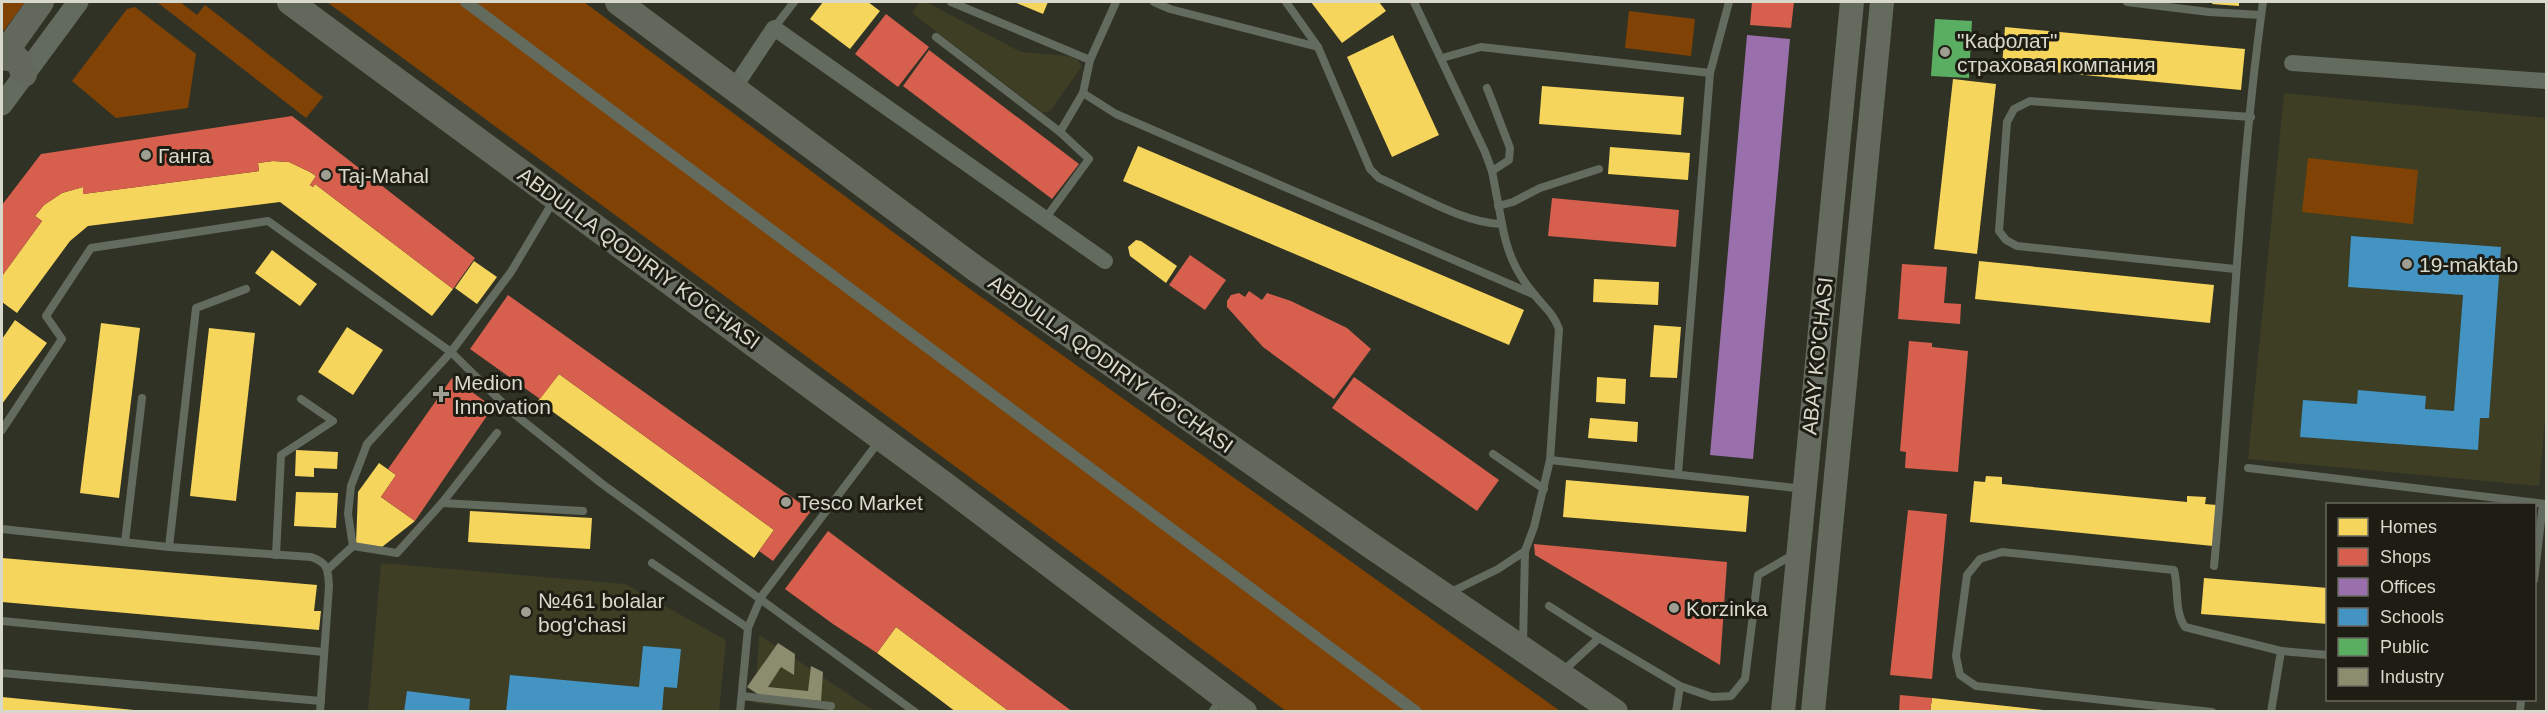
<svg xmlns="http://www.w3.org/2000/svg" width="2548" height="713" font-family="Helvetica,sans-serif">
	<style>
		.built { fill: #3d3e24 }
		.green { fill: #804305 }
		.homes { fill: #f6d55c }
		.shops { fill: #d6604d }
		.offices { fill: #9970ab }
		.schools { fill: #4393c3 }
		.public { fill: #5aae61 }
		.industry { fill: #8c8c6e }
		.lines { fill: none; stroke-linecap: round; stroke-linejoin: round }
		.service { stroke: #636a5e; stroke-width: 8 }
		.pedestrian { stroke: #636a5e; stroke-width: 12 }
		.minor { stroke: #636a5e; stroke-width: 16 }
		.tertiary { stroke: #636a5e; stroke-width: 21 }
		.secondary { stroke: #646b5e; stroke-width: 24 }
		.primary { stroke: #62695c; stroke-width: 26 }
		.poi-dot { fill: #9e9f92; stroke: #1d1d14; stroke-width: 2 }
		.labels { text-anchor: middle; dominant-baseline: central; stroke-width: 6; stroke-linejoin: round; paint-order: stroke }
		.poi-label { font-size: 21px; fill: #d8d9cc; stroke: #1d1d14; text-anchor: start }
		.street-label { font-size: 21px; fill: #d8d9cc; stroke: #1d1d14 }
	</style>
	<rect width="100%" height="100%" fill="#313226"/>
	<!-- built -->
	<g class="built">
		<polygon points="920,2 926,2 1021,52 1068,56 1078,60 1082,66 1051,110 1043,113 912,13"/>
		<polygon points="2284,93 2546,118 2546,410 2539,486 2248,459"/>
		<polygon points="381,563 625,584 726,640 719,711 368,712"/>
		<polygon points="759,635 874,711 835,711 755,703"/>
	</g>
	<!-- green -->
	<g class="green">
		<polygon points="2,2 25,2 2,33"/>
		<polygon points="157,2 180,2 197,15 205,5 323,97 306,118"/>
		<polygon points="327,2 584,2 963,284 1560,711 1286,711"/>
		<polygon points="135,7 196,54 188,108 116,118 72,81 127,9"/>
		<polygon points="1629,11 1695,19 1691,56 1625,48"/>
		<polygon points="2308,158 2418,170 2413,224 2302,212"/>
	</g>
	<!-- homes -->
	<g class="homes">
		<polygon points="823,2 868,2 880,11 850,49 810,19"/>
		<polygon points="1014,2 1048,2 1043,14"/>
		<polygon points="1311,2 1379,2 1386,11 1342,43"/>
		<polygon points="2213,2 2239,2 2239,6 2212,4"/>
		<polygon points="2005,27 2245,49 2241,90 2002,67"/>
		<polygon points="1393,35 1439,135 1392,157 1347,57"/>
		<polygon points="1953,79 1996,84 1977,254 1934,249"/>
		<polygon points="1542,86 1684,97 1681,135 1539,124"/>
		<polygon points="1138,146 1524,310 1509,345 1123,181"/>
		<polygon points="1610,147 1690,153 1688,180 1608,174"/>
		<polygon points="273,161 289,162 310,172 316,176 310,185 313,187 315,184 453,289 432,316 280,202 88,226 70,241 17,313 2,302 2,276 42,221 35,216 44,205 62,193 83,187 83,194 259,171 258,163"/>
		<polygon points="1136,240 1141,241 1177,266 1166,283 1130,256 1128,247"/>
		<polygon points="272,250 317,284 300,306 255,273"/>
		<polygon points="474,261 497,277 477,304 455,288"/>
		<polygon points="1979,261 2214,285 2210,323 1975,299"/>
		<polygon points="1594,279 1659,282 1658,305 1593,302"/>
		<polygon points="15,320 47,343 2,404 2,339"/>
		<polygon points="101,323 140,328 119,498 80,493"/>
		<polygon points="1654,325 1681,327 1677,378 1650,377"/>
		<polygon points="347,327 383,350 353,395 318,372"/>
		<polygon points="209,328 255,333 236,501 190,496"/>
		<polygon points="559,374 774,530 754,558 538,401"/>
		<polygon points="1597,377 1626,379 1625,404 1596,402"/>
		<polygon points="1590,418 1638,422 1637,442 1588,438"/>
		<polygon points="296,450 338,452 337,469 314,468 314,477 295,476"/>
		<polygon points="379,463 396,475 381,497 415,521 382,547 356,544 358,492"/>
		<polygon points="1986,476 2002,477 2002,484 2187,502 2187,496 2206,497 2205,504 2217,505 2213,546 1970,522 1974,481 1985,482"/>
		<polygon points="1566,480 1749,496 1746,532 1563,517"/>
		<polygon points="296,492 338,493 336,528 294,526"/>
		<polygon points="470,511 592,518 590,549 468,542"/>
		<polygon points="2,558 317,585 314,611 321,611 319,630 2,602"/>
		<polygon points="2204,578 2328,588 2328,624 2201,614"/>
		<polygon points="896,627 1010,712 956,712 927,690 877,653"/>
		<polygon points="2,697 134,710 134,712 2,712"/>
		<polygon points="1932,698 2043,710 2043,712 1930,712"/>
	</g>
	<!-- shops -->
	<g class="shops">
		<polygon points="1752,2 1794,2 1791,28 1750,25"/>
		<polygon points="886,14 929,47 898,87 855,54"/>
		<polygon points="929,50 1079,164 1052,199 903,86"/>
		<polygon points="292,116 475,258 453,289 315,184 313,187 310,185 316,176 310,172 289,162 273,161 258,163 259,171 83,194 83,187 62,193 44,205 35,216 42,221 2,276 2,205 41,154"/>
		<polygon points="1552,198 1679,210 1676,247 1548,236"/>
		<polygon points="1190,255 1226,280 1205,310 1169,285"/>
		<polygon points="1902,264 1947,267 1944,303 1961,304 1960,324 1898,319"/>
		<polygon points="1249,291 1262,300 1267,293 1291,301 1347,328 1371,349 1334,399 1263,347 1227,307 1227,301 1231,295 1239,293 1245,297"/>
		<polygon points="508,295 811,511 773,561 759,551 774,530 559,374 540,399 470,349"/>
		<polygon points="1909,341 1932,343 1932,347 1968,351 1958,472 1905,468 1906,452 1900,451"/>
		<polygon points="1354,377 1499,480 1477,511 1332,408"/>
		<polygon points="452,378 493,407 415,521 381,497 396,475 388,469"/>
		<polygon points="1908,510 1947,514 1932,679 1890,675"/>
		<polygon points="828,531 876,567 1073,712 1010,712 896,627 877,653 833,624 785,589"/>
		<polygon points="1534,544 1727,562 1720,665 1535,555"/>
		<polygon points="1900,695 1932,698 1930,712 1899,712"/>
	</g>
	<!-- offices -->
	<polygon class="offices" points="1747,35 1790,39 1753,459 1710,455"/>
	<!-- schools -->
	<g class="schools">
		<polygon points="2351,236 2501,247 2489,418 2480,418 2478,450 2300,437 2303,400 2357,404 2358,390 2426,396 2425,409 2454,411 2463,295 2348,287"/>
		<polygon points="643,646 681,649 677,688 664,687 662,712 506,712 510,675 639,687"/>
		<polygon points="407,691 470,699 469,712 404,712"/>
	</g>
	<!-- public -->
	<polygon class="public" points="1935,19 1972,21 1969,78 1931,76"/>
	<!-- industry -->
	<polygon class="industry" points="778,643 795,654 794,675 781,667 768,687 808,691 811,666 823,672 821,701 759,695 747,687"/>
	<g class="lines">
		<!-- service -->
		<g class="service">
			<polyline points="951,2 1090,60"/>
			<polyline points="1154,2 1170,9 1318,47"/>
			<path d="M1286 2 1318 47 1370 169 1379 178C1414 193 1465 224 1502 224L1492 171 1485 152 1414 2"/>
			<polyline points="2127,2 2209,12 2261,15"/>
			<polyline points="774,28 794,2"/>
			<polyline points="936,37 1060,132 1089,159 1045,219"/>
			<polyline points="1442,58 1481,47 1710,73"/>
			<polyline points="1487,88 1510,148 1509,160 1492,171"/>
			<polyline points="1083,93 1116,114 1535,295"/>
			<polyline points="1060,132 1083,93 1090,60 1116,2"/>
			<polyline points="1498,206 1513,202 1540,188 1599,169"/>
			<path d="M1502 224C1507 252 1516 273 1534 294 1543 306 1554 314 1559 329L1550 460 1534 527 1525 551 1523 644"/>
			<polyline points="2235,269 2017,246 2006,240 1999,231 2007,122 2014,109 2030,101 2251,117"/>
			<polyline points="2,430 62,339 46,316 91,248 268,221 451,352 513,413 601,483 915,712"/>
			<polyline points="1493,454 1544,489"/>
			<polyline points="1550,460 1804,489"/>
			<polyline points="2248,468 2546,504"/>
			<polyline points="1678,474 1710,73 1729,2"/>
			<polyline points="442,503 583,511"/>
			<path d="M2 529 169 547 311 557C328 563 328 569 329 586L320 712"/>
			<polyline points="125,542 142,398"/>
			<polyline points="353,546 348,514 351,486 367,444 451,352 511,272 554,200"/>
			<polyline points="353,546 397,553 442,503 497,433"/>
			<polyline points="169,547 196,308 246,289"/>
			<polyline points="276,555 281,455 333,421 301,399"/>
			<polyline points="652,563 748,628"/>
			<path d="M2214 566C2232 378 2237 189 2263 2"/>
			<polyline points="328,569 353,546"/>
			<polyline points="2534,580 2543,504"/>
			<polyline points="1447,594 1498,569 1525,551"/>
			<polyline points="1549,606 1599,638"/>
			<polyline points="2,621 324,652"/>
			<polyline points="1562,672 1599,638 1680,686 1712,697 1731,696 1745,679 1758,575 1796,553"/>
			<polyline points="2,673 321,701"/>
			<polyline points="742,696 831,706"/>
			<polyline points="740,712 748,628 761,597 880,440"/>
			<polyline points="1212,712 1221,699"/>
			<polyline points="1676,712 1680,686"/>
			<path d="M2212 712 1976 686 1960 675 1956 656 1967 575 1980 559 2002 552 2174 570C2179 589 2174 611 2185 627L2281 651 2328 655"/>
			<polyline points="2271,712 2281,651"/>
			<polyline points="2520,712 2521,700"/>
		</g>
		<!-- pedestrian -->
		<polyline class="pedestrian" points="466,2 1416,712"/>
		<!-- minor -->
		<g class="minor">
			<polyline points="2292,63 2546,81"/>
			<polyline points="734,88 774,28 1105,261"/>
		</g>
		<!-- tertiary -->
		<polyline class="tertiary" points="2,105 78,2"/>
		<!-- secondary -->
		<g class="secondary">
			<polyline points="1783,712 1852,2"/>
			<polyline points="1813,712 1882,2"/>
		</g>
		<!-- primary -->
		<g class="primary">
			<polyline points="290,2 945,485 1244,712"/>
			<polyline points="618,2 976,269 1370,545 1615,712"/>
			<polyline points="2,57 41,2"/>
			<polyline points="2,57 17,59 24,74"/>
		</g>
	</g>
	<!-- markers -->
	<g class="poi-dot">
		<circle cx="1945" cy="52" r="6"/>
		<circle cx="146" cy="155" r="6"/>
		<circle cx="326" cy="175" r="6"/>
		<circle cx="2407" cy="264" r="6"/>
		<path d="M438 385h6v6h6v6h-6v6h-6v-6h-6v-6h6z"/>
		<circle cx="786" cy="502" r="6"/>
		<circle cx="1674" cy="608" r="6"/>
		<circle cx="526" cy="612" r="6"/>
	</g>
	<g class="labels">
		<!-- poi labels -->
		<g class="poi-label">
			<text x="1957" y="40">"Кафолат"<tspan x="1957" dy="24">страховая компания</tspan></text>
			<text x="158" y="155">Ганга</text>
			<text x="338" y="175">Taj-Mahal</text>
			<text x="2419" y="264">19-maktab</text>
			<text x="454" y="382">Medion<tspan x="454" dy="24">Innovation</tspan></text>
			<text x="798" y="502">Tesco Market</text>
			<text x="538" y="600">№461 bolalar<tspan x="538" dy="24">bog'chasi</tspan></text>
			<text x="1686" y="608">Korzinka</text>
		</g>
		<!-- street labels -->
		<g class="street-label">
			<text transform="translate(639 258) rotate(36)">ABDULLA QODIRIY KO'CHASI</text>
			<text transform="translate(1817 356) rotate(-84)">ABAY KO'CHASI</text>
			<text transform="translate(1111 364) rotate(35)">ABDULLA QODIRIY KO'CHASI</text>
		</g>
	</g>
	<!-- border -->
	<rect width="2548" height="713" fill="none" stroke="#d8d9cc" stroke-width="6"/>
	<!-- legend -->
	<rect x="2326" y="503" width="210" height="198" fill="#1d1d14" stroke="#68685e" stroke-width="1.5"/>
	<rect x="2338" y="518" width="30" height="18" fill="#f6d55c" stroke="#68685e" stroke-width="1.5"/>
	<text x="2380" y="533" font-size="18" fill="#d8d9cc">Homes</text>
	<rect x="2338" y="548" width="30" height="18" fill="#d6604d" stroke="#68685e" stroke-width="1.5"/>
	<text x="2380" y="563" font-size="18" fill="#d8d9cc">Shops</text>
	<rect x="2338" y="578" width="30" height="18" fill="#9970ab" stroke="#68685e" stroke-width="1.5"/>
	<text x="2380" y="593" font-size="18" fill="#d8d9cc">Offices</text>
	<rect x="2338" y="608" width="30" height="18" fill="#4393c3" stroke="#68685e" stroke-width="1.5"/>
	<text x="2380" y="623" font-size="18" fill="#d8d9cc">Schools</text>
	<rect x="2338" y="638" width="30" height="18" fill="#5aae61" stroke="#68685e" stroke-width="1.5"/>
	<text x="2380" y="653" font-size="18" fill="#d8d9cc">Public</text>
	<rect x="2338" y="668" width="30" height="18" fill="#8c8c6e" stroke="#68685e" stroke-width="1.5"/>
	<text x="2380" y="683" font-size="18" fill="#d8d9cc">Industry</text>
</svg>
